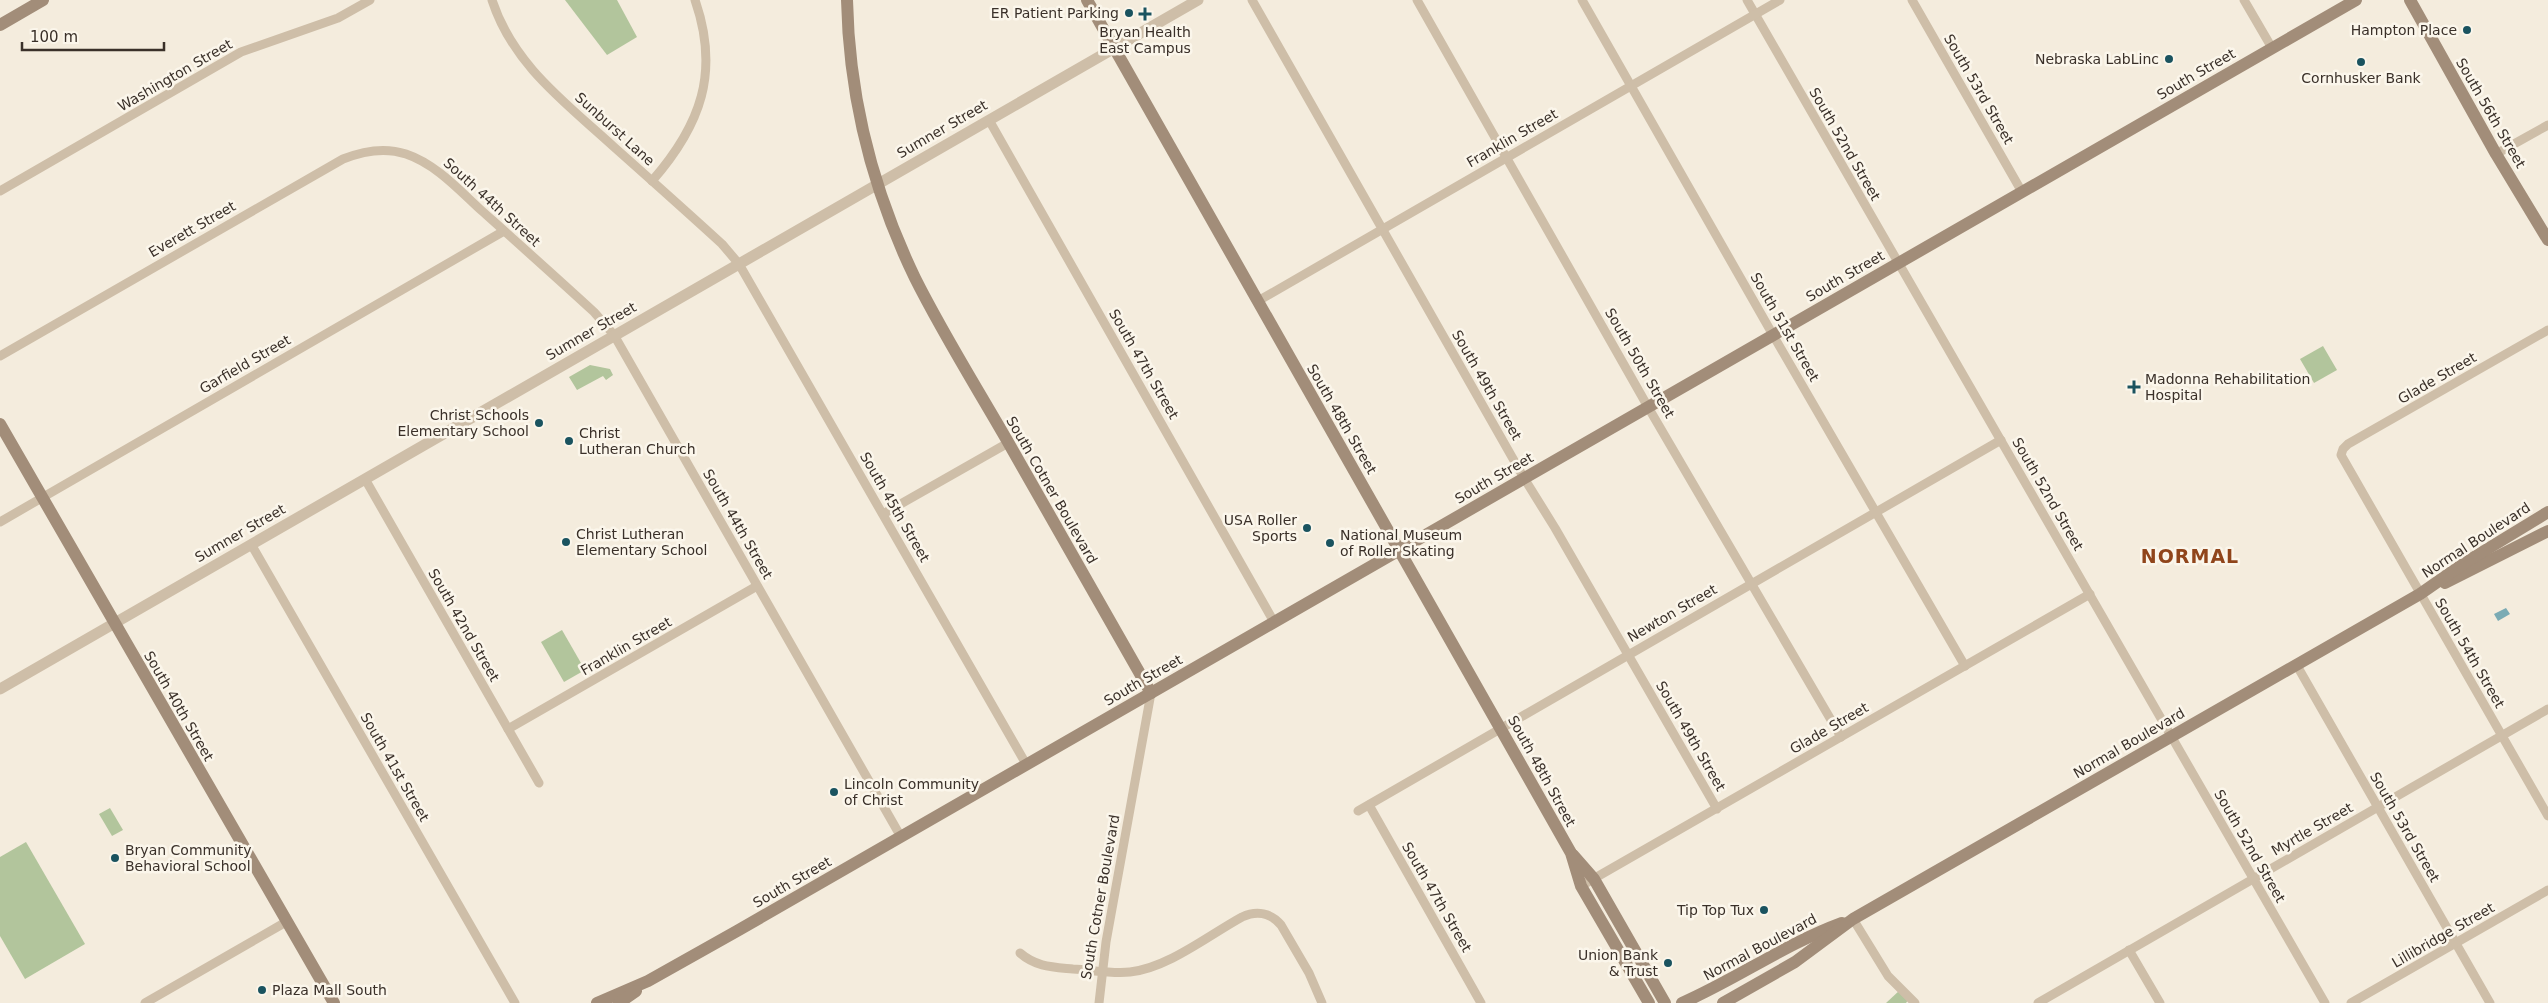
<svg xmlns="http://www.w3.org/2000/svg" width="2548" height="1003" font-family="'DejaVu Sans',sans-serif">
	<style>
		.green { fill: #b2c59c }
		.water { fill: #7aabb4 }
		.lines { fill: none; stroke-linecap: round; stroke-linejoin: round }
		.minor { stroke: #cebea8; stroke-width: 9 }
		.tertiary { stroke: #cebea8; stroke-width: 11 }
		.secondary { stroke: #a28d79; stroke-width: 12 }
		.poi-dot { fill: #1a535f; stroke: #fbf6eb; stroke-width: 2 }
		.labels { text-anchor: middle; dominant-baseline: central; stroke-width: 5; stroke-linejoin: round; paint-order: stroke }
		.poi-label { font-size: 14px; fill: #3a3029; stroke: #fbf6eb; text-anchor: end }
		.street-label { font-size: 14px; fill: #3a3029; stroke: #fbf6eb }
		.district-label { font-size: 19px; font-weight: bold; letter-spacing: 1px; fill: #90451b; stroke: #fbf6eb }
	</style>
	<rect width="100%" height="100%" fill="#f4ecdd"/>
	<!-- green -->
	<g class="green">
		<polygon points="565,0 617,0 637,37 607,55"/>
		<polygon points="2323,346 2337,370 2314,383 2300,359"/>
		<polygon points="590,365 610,369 613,375 606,380 603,376 577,390 569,377"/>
		<polygon points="562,630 585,670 564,682 541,642"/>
		<polygon points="110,808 123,830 112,836 99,814"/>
		<polygon points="26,842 85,944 25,979 0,936 0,857"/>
		<polygon points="1900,990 1909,999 1906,1003 1886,1003"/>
	</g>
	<!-- water -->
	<polygon class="water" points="2506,608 2510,614 2498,621 2494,614"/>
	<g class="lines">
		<!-- minor -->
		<g class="minor">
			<path d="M492 0C513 65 566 103 614 147 650 179 686 211 722 244L739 264 1026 764"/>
			<polyline points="1252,0 1524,478 1555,528 1717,809"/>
			<polyline points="1417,0 1648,407 1841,737"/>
			<polyline points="1582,0 1773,335 1965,666"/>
			<polyline points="1747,0 2325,1003"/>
			<polyline points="1912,0 2022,192"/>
			<polyline points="2244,0 2272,48"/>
			<polyline points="989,120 1274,622"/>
			<polyline points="2496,154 2548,125"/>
			<path d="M652 181C701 125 720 72 695 0"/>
			<polyline points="0,191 241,52 338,18 370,0"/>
			<polyline points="1258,301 1780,0"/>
			<polyline points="2548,330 2348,444 2343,449 2341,455 2548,816"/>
			<path d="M0 356 343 159C363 151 385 147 406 154 436 164 460 191 482 211 520 245 557 278 594 312L614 335 901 837"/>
			<polyline points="365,479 539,783"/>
			<polyline points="883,514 1008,443"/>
			<polyline points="0,522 504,231"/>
			<polyline points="251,544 515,1003"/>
			<polyline points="2296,664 2490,1003"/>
			<polyline points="508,729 757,586"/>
			<polyline points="1369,805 1481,1003"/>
			<polyline points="1358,811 2001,440"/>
			<polyline points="1581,886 2090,594"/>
			<polyline points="1853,919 1888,976 1915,1003"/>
			<polyline points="2129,950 2160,1003"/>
			<path d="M1020 953C1036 967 1053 967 1073 969 1092 970 1112 974 1130 972 1168 968 1209 935 1242 917 1257 910 1271 913 1281 925L1309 973 1322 1003"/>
			<polyline points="145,1003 286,922"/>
			<polyline points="1099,1003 1106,942 1151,693"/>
			<polyline points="2038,1003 2548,709"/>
			<polyline points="2351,1003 2548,890"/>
		</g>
		<!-- tertiary -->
		<polyline class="tertiary" points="0,689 1198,0"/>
		<!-- secondary -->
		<g class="secondary">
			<path d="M847 0C849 97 873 191 915 278 943 334 977 388 1008 442 1056 526 1103 609 1151 693"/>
			<polyline points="1087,0 1571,853 1581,886 1649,1003"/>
			<polyline points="2410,0 2496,154 2548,240"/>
			<polyline points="0,25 43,0"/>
			<polyline points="0,424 334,1003"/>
			<polyline points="2445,583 2548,531"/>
			<polyline points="1573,855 1594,879 1665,1003"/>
			<polyline points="597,1003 648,981 737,931 2356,0"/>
			<polyline points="619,1003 636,991"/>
			<path d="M1682 1003C1737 979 1785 944 1842 923"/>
			<polyline points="1723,1003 1795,962 1853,919 2420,594 2466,562 2548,512"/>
		</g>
	</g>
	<!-- markers -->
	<g class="poi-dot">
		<circle cx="1129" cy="13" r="5"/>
		<path d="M1142.5 6.5h5v5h5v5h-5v5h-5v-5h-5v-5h5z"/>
		<circle cx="2467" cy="30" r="5"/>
		<circle cx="2169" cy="59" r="5"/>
		<circle cx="2361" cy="62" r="5"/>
		<path d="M2131.5 379.5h5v5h5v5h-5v5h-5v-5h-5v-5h5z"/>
		<circle cx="539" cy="423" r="5"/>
		<circle cx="569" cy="441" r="5"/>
		<circle cx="1307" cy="528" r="5"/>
		<circle cx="566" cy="542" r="5"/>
		<circle cx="1330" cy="543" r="5"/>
		<circle cx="834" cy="792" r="5"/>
		<circle cx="115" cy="858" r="5"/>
		<circle cx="1764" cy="910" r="5"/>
		<circle cx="1668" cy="963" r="5"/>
		<circle cx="262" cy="990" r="5"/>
	</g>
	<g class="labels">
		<!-- poi labels -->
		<g class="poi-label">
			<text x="1119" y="13">ER Patient Parking</text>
			<text x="2457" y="30">Hampton Place</text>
			<text x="1145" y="32" text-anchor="middle">Bryan Health<tspan x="1145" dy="16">East Campus</tspan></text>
			<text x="2159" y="59">Nebraska LabLinc</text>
			<text x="2361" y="78" text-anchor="middle">Cornhusker Bank</text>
			<text x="2145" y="379" text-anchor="start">Madonna Rehabilitation<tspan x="2145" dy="16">Hospital</tspan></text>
			<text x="529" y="415">Christ Schools<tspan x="529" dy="16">Elementary School</tspan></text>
			<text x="579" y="433" text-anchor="start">Christ<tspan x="579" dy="16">Lutheran Church</tspan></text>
			<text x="1297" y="520">USA Roller<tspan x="1297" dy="16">Sports</tspan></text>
			<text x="576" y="534" text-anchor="start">Christ Lutheran<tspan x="576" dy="16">Elementary School</tspan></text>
			<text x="1340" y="535" text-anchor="start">National Museum<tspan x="1340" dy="16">of Roller Skating</tspan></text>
			<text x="844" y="784" text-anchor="start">Lincoln Community<tspan x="844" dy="16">of Christ</tspan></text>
			<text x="125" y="850" text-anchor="start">Bryan Community<tspan x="125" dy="16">Behavioral School</tspan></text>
			<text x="1754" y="910">Tip Top Tux</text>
			<text x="1658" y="955">Union Bank<tspan x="1658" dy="16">&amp; Trust</tspan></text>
			<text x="272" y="990" text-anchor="start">Plaza Mall South</text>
		</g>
		<!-- street labels -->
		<g class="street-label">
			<text transform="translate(2196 74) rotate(-30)">South Street</text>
			<text transform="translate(175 75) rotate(-30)">Washington Street</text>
			<text transform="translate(1979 89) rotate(60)">South 53rd Street</text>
			<text transform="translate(2491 113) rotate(60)">South 56th Street</text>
			<text transform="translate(615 129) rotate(42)">Sunburst Lane</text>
			<text transform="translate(942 129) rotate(-30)">Sumner Street</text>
			<text transform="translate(1512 138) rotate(-30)">Franklin Street</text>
			<text transform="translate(1845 144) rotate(60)">South 52nd Street</text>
			<text transform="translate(492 202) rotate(42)">South 44th Street</text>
			<text transform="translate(192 229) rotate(-30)">Everett Street</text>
			<text transform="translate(1845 276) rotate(-30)">South Street</text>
			<text transform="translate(1785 327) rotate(60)">South 51st Street</text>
			<text transform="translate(591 331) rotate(-30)">Sumner Street</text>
			<text transform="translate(1640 363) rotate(60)">South 50th Street</text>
			<text transform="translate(245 364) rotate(-30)">Garfield Street</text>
			<text transform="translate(1144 364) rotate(60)">South 47th Street</text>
			<text transform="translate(2437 378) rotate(-30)">Glade Street</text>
			<text transform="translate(1487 385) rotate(60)">South 49th Street</text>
			<text transform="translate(1342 419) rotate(60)">South 48th Street</text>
			<text transform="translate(1494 478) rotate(-30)">South Street</text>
			<text transform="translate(1052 490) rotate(60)">South Cotner Boulevard</text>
			<text transform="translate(2048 494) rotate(60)">South 52nd Street</text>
			<text transform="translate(895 507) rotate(60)">South 45th Street</text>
			<text transform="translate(738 524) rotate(60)">South 44th Street</text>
			<text transform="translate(240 533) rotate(-30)">Sumner Street</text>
			<text transform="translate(2476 540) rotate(-33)">Normal Boulevard</text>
			<text transform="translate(1672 613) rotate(-30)">Newton Street</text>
			<text transform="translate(464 625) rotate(60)">South 42nd Street</text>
			<text transform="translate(626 646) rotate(-30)">Franklin Street</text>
			<text transform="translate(2470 653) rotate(60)">South 54th Street</text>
			<text transform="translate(1143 680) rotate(-30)">South Street</text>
			<text transform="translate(179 706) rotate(60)">South 40th Street</text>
			<text transform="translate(1829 728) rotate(-30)">Glade Street</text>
			<text transform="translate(1691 736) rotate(60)">South 49th Street</text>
			<text transform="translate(2129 743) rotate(-30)">Normal Boulevard</text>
			<text transform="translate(395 767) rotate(60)">South 41st Street</text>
			<text transform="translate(1542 771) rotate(61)">South 48th Street</text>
			<text transform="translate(2405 827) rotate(60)">South 53rd Street</text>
			<text transform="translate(2312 829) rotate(-30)">Myrtle Street</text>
			<text transform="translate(2250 846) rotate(60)">South 52nd Street</text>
			<text transform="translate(792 882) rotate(-30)">South Street</text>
			<text transform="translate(1100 897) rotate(-80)">South Cotner Boulevard</text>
			<text transform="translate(1437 897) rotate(60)">South 47th Street</text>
			<text transform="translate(2443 935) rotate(-30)">Lillibridge Street</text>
			<text transform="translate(1760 947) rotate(-28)">Normal Boulevard</text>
		</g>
		<!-- district labels -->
		<g class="district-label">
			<text x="2190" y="556">NORMAL</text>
		</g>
	</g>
	<!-- scale -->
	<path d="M22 42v8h142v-8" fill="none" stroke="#3a3029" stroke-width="2.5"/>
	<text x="30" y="42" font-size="15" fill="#3a3029" stroke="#fbf6eb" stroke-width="4" paint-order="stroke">100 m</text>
</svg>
